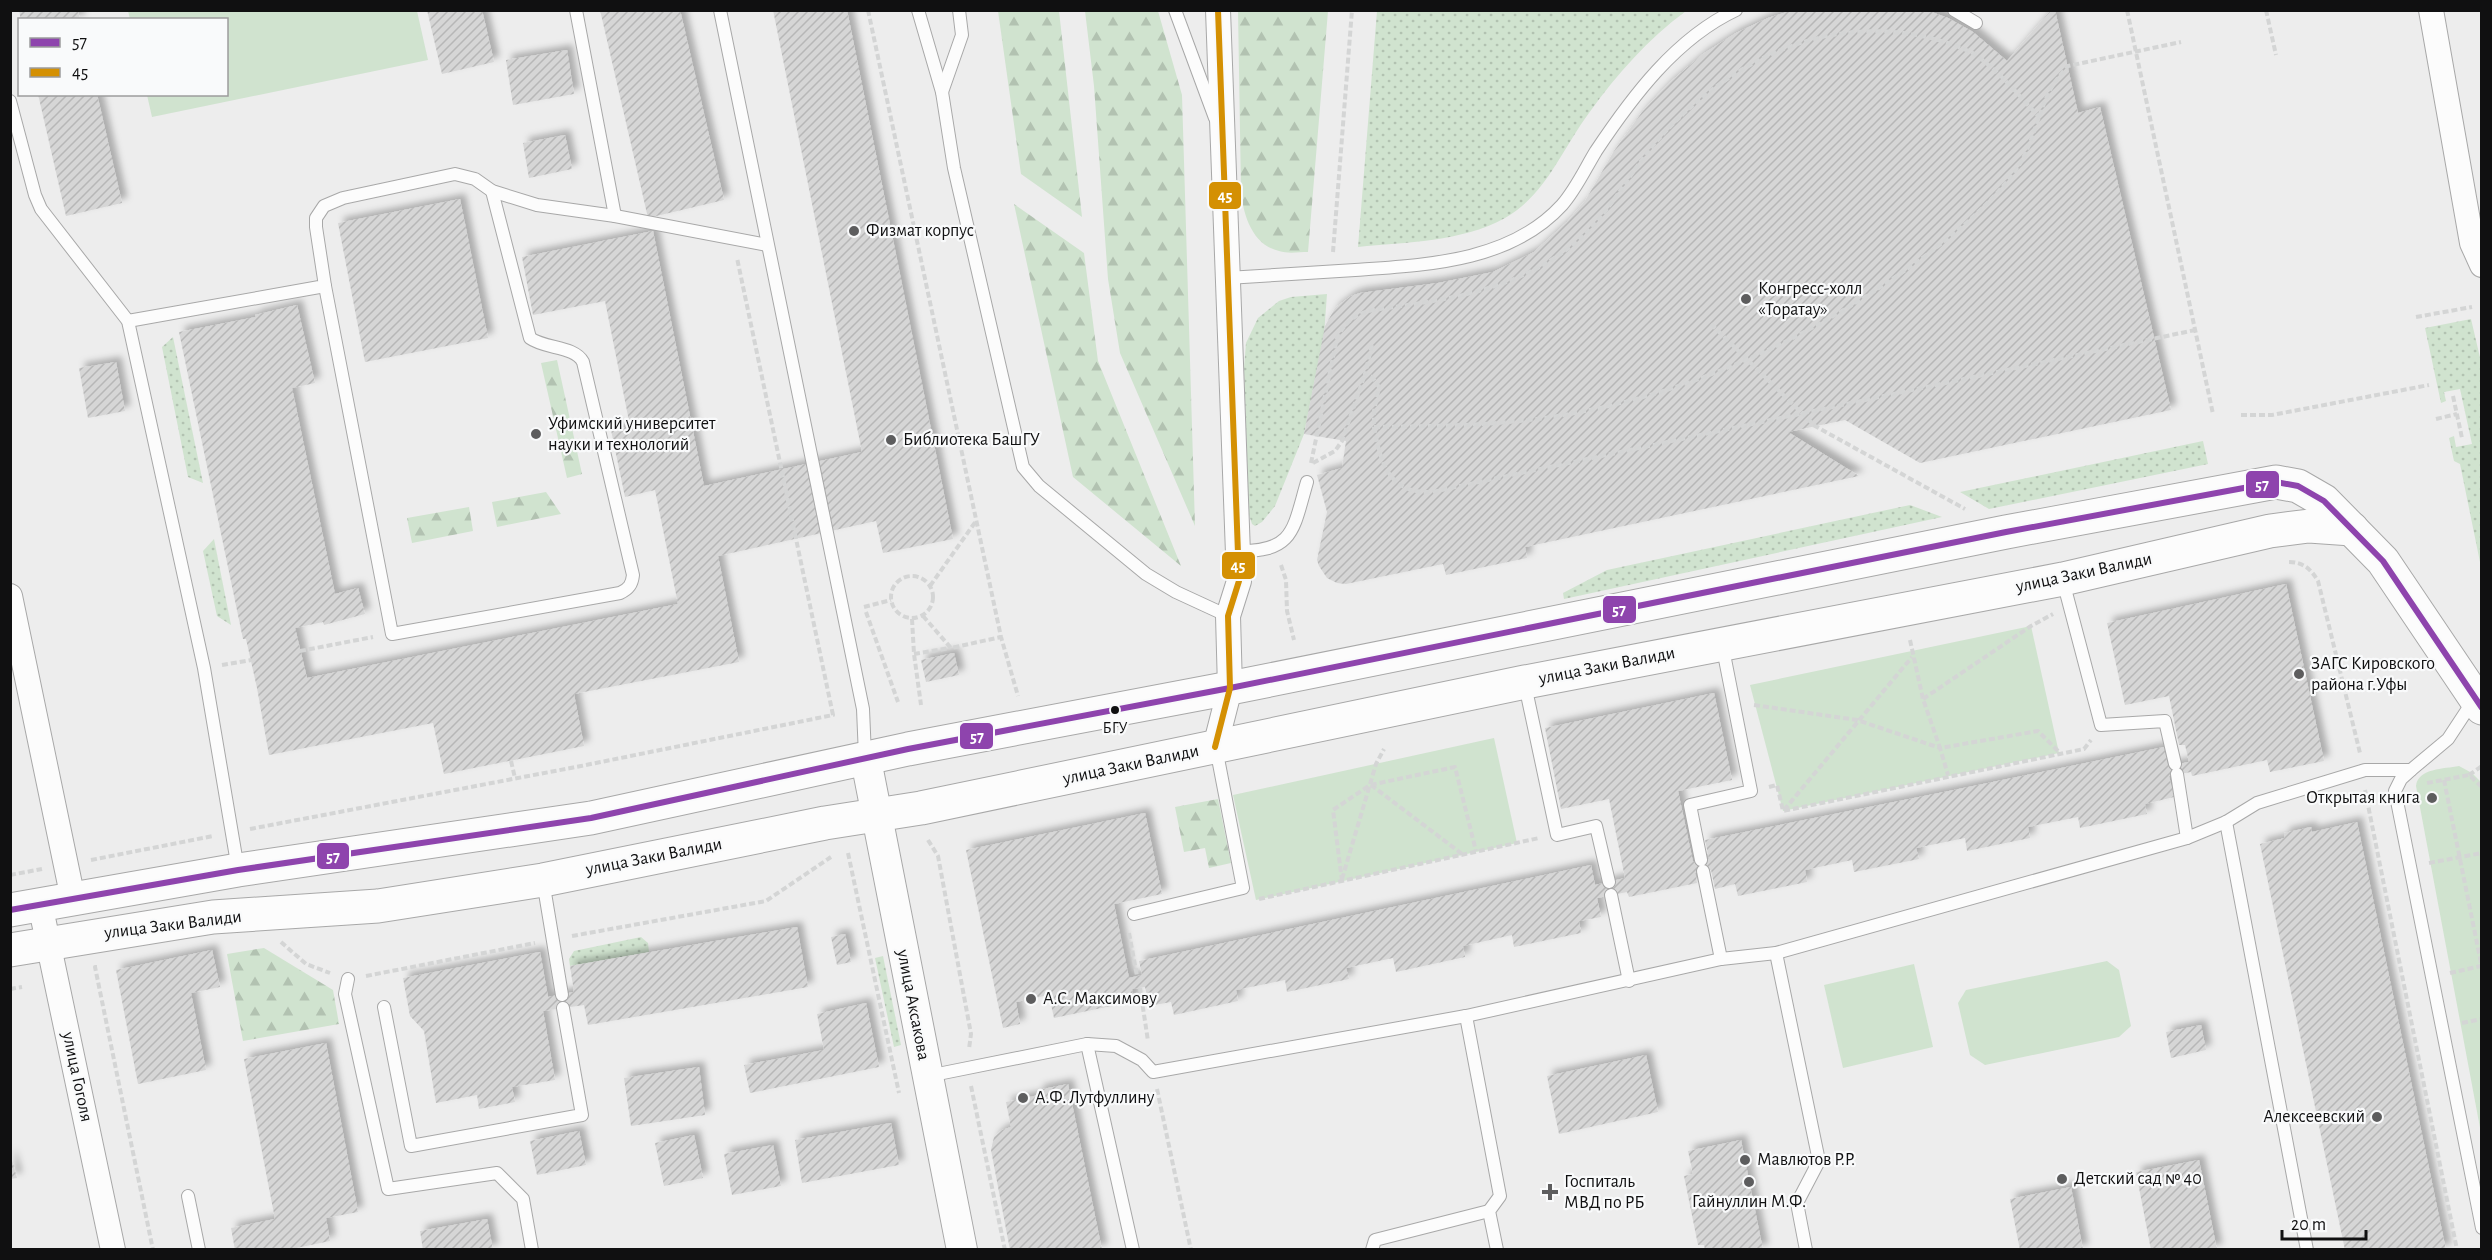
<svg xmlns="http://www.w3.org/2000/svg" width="2492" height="1260" font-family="'Alegreya Sans',sans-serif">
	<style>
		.grass { fill: url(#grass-dots) }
		.forest { fill: url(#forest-firs) }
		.park { fill: #d0e3cf }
		.building { fill: url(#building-hatch); filter: url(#shadow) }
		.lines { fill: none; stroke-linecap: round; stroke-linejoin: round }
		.service-casing { stroke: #a8a8a8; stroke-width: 14 }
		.minor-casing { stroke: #a8a8a8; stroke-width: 26 }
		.tertiary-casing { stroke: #a8a8a8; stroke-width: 32 }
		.secondary-casing { stroke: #a8a8a8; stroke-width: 35 }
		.path { stroke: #d4d5d5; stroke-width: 4; stroke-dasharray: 6 3; stroke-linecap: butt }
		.service { stroke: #fcfcfc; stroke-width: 12 }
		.minor { stroke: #fcfcfc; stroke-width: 24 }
		.tertiary { stroke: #fcfcfc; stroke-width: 30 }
		.secondary { stroke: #fcfcfc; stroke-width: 33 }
		.bus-1-casing { stroke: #f9fafb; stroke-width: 10 }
		.bus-2-casing { stroke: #f9fafb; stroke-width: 10 }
		.bus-1 { stroke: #8e44ad; stroke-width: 6 }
		.bus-2 { stroke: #d49003; stroke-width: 6 }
		.poi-dot { fill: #5d5d5e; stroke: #f9fafb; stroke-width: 2 }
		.bus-dot { fill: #101011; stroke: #f9fafb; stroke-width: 2 }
		.labels { text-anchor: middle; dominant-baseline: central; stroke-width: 4.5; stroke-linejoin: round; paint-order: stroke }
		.bus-label { font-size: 16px; fill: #101011; stroke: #f9fafb }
		.poi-label { font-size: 18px; fill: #101011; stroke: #f9fafb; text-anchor: start }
		.street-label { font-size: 18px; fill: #101011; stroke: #f9fafb }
		.line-badge { stroke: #f9fafb; stroke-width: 2 }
		.badge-label { font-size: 16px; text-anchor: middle; font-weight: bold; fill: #fff }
	</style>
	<defs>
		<pattern id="grass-dots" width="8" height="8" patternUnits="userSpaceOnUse" patternTransform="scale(1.5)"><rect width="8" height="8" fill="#d0e3cf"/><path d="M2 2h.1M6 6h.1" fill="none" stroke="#b2c2b1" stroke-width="1.8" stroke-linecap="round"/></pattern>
		<pattern id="forest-firs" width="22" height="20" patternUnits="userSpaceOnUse" patternTransform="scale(1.5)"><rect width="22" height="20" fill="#d0e3cf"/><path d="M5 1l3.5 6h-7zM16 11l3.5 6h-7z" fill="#b2c2b1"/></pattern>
		<pattern id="building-hatch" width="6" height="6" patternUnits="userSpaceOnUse" patternTransform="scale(1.5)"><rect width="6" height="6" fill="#d6d6d6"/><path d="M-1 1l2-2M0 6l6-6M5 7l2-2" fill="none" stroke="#b7b7b7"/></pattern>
		<filter id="shadow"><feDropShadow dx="5.5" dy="-5.5" stdDeviation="3" flood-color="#0004"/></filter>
	</defs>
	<rect width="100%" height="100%" fill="#ededed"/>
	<!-- grass -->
	<g class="grass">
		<path d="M1377 11V10L1686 11C1648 39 1617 74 1589 113 1562 149 1546 195 1505 218 1462 242 1406 242 1358 247Z"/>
		<polygon points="1327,294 1324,335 1304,434 1275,506 1262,522 1255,526 1252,524 1249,515 1244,368 1246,343 1258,318 1279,301 1291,297"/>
		<polygon points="2471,319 2482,366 2481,567 2460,464 2454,461 2449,438 2454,436 2456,447 2472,444 2460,389 2444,392 2446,401 2441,403 2425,328"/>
		<polygon points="173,337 203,483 188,477 162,347"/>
		<polygon points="2203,441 2208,464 1989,509 1960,492"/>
		<polygon points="1910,505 1942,517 1564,599 1563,593 1607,570"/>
		<polygon points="214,539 231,625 217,616 203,551"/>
		<polygon points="641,937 648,943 649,952 570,966 569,959 574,951"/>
		<polygon points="883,956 901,1045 894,1047 875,958"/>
	</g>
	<!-- forest -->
	<g class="forest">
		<polygon points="998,11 1059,11 1082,217 1021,174"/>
		<polygon points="1085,11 1158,11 1182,95 1195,526 1120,353 1108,279 1094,86"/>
		<path d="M1238 11H1328L1308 252C1299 252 1288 254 1279 251 1252 245 1243 214 1241 191Z"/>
		<polygon points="1014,204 1084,253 1098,361 1181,566 1073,477"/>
		<polygon points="557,360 582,474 567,478 541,363"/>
		<polygon points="546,492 561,514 497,527 492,502"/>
		<polygon points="469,507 473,531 412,543 407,518"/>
		<polygon points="1218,799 1231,863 1209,868 1205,848 1184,852 1175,807"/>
		<polygon points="264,948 333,990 339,1024 243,1041 227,954"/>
	</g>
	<!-- park -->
	<g class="park">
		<polygon points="128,11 417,11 428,60 152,117 147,95 226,94 226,20 130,19"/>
		<polygon points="2031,626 2059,753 1783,811 1750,685"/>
		<polygon points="1494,738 1517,843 1256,900 1233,795"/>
		<path d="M2459 766 2472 773 2481 782V1133L2416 786C2418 768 2444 769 2459 766Z"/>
		<polygon points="2107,961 2119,970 2131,1026 2119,1037 1985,1065 1970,1055 1958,1003 1966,990"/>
		<polygon points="1914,964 1933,1047 1843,1068 1824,985"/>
	</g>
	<!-- building -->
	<g class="building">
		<polygon points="19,10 78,10 80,20 21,20"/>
		<polygon points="427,10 482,10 494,62 442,74"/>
		<polygon points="600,10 680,10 724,200 648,218"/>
		<polygon points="773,10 847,10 953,539 883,553 876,521 718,556 739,662 574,694 584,746 444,774 433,723 269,755 257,688 246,639 243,639 179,332 256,317 255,315 297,305 315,383 292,388 335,594 358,588 365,614 324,625 323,622 295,628 307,678 678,604 655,490 625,497 611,430 630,426 605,301 533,315 522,257 653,231 704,486 862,452"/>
		<polygon points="1793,10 1926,10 1948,18 1973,32 2007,61 2051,10 2055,10 2078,113 2100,107 2171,410 1920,463 1845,420 1788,432 1859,476 1525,547 1527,558 1446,575 1443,564 1346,584 1337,583 1327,578 1319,566 1317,560 1327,512 1317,475 1342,468 1346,441 1304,434 1325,326 1335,308 1351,296 1360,293 1438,283 1493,272 1534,252 1567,222 1585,201 1614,151 1642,112 1669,83 1703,54 1736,33 1768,18"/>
		<polygon points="567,50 574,94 513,105 506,60"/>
		<polygon points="38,94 97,94 122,203 66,216"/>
		<polygon points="565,135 572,169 529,178 523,143"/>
		<polygon points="460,199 488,338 365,362 338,223"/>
		<polygon points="116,362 125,411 88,418 79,368"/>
		<polygon points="2286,584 2324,761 2270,772 2267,760 2192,776 2191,772 2169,776 2174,797 2145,804 2147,814 2080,828 2078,817 2028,827 2030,838 1967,851 1965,838 1916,848 1919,859 1854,872 1852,860 1805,870 1807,882 1738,896 1735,884 1715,889 1711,870 1695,873 1697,883 1629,897 1627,892 1597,898 1601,917 1579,921 1581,933 1514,947 1512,935 1463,946 1465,957 1396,972 1393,958 1346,968 1349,979 1287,992 1285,980 1236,990 1238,1001 1174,1015 1171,1002 1149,1006 1145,987 1132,989 1135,1001 1054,1018 1049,995 1016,1002 1020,1024 1003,1028 966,850 1145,813 1162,894 1114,904 1129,978 1142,975 1139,961 1591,865 1595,885 1625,878 1609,799 1561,809 1545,728 1714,693 1732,780 1678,791 1693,862 1709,859 1705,840 1949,791 2164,747 2168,766 2189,762 2185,745 2179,745 2169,696 2125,705 2107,623"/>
		<polygon points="954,653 959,675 926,682 921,660"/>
		<polygon points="2357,822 2446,1250 2345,1250 2260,844 2285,838 2284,833 2311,827 2312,832"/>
		<polygon points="797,927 808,987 588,1025 584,1005 543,1011 555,1080 512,1087 515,1102 479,1109 477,1095 436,1103 424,1031 410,1016 403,978 540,952 548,997 574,992 570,966"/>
		<polygon points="845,934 851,962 837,965 831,937"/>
		<polygon points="212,950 220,987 191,993 206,1070 138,1084 116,970"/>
		<polygon points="866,1003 879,1067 750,1093 744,1065 824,1050 817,1014"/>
		<polygon points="2201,1025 2206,1050 2171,1058 2166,1032"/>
		<polygon points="326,1043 358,1212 326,1218 330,1241 287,1250 235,1250 231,1228 275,1219 244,1059"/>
		<polygon points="1646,1055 1658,1112 1559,1134 1547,1076"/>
		<polygon points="699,1067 705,1115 631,1126 624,1078"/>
		<polygon points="1068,1084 1102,1250 1010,1250 991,1150 994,1137 1002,1130 1011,1127 1006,1102 1039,1095 1038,1090"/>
		<polygon points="891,1123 899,1165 802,1183 795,1140"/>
		<polygon points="579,1131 586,1165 537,1175 530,1141"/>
		<polygon points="694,1135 703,1178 664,1186 655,1143"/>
		<polygon points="1741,1140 1763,1250 1705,1250 1704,1245 1698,1245 1684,1176 1693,1174 1688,1151"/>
		<polygon points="773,1145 781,1186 732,1195 724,1154"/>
		<polygon points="10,1153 17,1178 10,1179"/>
		<polygon points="2199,1160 2217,1250 2151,1250 2136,1172"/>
		<polygon points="2071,1187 2083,1250 2020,1250 2010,1199"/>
		<polygon points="487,1219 493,1250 423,1250 420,1231"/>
	</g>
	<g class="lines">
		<defs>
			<g id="service">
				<polyline points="576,10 615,216"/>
				<polyline points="720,10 863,709 865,756"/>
				<polyline points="918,10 942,92 954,168 1023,467 1039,486 1146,574 1176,592 1228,616"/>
				<polyline points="1175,10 1215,118"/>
				<polyline points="1954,10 1976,23"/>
				<polyline points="942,92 962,35 959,10"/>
				<polyline points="10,101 35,195 41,209 128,321 204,668 238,869"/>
				<path d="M1227 278C1270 275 1312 273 1355 270 1426 265 1510 262 1562 205 1576 189 1585 169 1596 151 1632 97 1676 38 1736 10"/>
				<path d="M325 286 392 634 620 593C629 589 632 584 633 575L583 362C575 346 545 349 530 338L492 191"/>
				<polyline points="128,321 325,286 316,227 316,218 324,206 343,198 455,174 475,179 492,191 537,205 615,216 767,245"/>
				<path d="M1238 551C1294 552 1293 530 1307 482"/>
				<polyline points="2063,581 2101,725 2165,721 2175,764"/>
				<polyline points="1525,685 1557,835 1596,826 1609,882"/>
				<polyline points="2411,770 2401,779 2395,791 2482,1228"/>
				<polyline points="2177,774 2187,838"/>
				<polyline points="2226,822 2307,1250"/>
				<polyline points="1701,860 1690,805 1751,791 1722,644"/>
				<polyline points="1703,871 1721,959"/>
				<polyline points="543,881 562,995"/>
				<polyline points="1611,895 1629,981"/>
				<polyline points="1134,914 1243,888 1216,748"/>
				<polyline points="1776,953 1819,1161 1797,1203 1806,1250"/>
				<polyline points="348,979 345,994 388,1189 497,1173 523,1199 532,1250"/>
				<polyline points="384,1007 411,1146 582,1115 563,1008"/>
				<polyline points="1466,1016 1500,1196 1489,1211 1497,1250"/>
				<polyline points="1087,1044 1133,1250"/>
				<polyline points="928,1076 1087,1044 1116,1046 1142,1060 1153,1072 1466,1016 1721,959 1776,953 2187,838 2226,822 2257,803 2365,770 2411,770 2448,739 2473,701"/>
				<polyline points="188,1196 199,1250"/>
				<polyline points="1372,1250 1375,1240 1489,1211"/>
			</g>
			<g id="minor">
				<polyline points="2431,10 2472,243 2482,265"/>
				<polyline points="10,596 73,899"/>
				<polyline points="1215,747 1230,688 1228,616 1239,581 1218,10"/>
				<polyline points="40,904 113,1250"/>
			</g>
			<polyline id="tertiary" points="866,760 962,1250"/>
			<g id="secondary">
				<polyline points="10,910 238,870 591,818 908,749 1230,688 2006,532 2276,482 2298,486 2324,501 2383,561 2482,708"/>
				<polyline points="10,950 213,917 378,906 543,880 825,823 921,808 1525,682 2063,579 2270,531 2309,526 2352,529"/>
			</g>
		</defs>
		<!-- service casing -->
		<use href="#service" class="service-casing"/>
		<!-- minor casing -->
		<use href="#minor" class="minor-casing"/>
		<!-- tertiary casing -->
		<use href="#tertiary" class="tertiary-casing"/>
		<!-- secondary casing -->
		<use href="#secondary" class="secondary-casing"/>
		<!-- path -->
		<g class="path">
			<polyline points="868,10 1001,637 1018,696"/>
			<polyline points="2127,10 2213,414"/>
			<polyline points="2266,10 2276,55"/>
			<polyline points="1333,252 1352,10"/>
			<polyline points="2416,317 2472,307"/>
			<polyline points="1711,324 1815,426 1965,509"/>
			<path d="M1372 345 1365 374 1372 377 1379 387 1374 411V427C1429 426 1483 426 1537 419 1660 403 1779 354 1882 286 1927 256 1975 221 2010 178 2032 151 2035 121 2049 92 2054 82 2061 74 2068 66L2181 42"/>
			<polyline points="2453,396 2462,438"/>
			<polyline points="2241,415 2272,415 2429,385"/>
			<polyline points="2436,419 2457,414"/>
			<path d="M1374 427C1381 464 1389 494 1432 492L2195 330"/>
			<path d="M1311 463 1337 338C1345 322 1355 314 1373 310 1443 300 1507 293 1566 250 1605 223 1625 178 1656 142 1736 51 1853 0 1971 52 1997 68 2019 96 2040 118"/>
			<polyline points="1313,463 1335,451 1342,441 1365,374"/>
			<path d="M2289 562C2303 562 2311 569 2318 581L2360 753"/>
			<polyline points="1281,565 1286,580 1287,611 1294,640"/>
			<circle cx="912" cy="597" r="21"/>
			<polyline points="930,586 976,521"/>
			<polyline points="864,607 891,600"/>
			<polyline points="866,612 898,702"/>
			<polyline points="923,616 951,648 1001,637"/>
			<polyline points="912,619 914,654 921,705"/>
			<polyline points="1910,640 1923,699 1940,748 2038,731 2059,752"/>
			<polyline points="300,651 373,637"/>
			<polyline points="914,654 950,648"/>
			<polyline points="222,665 251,660"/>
			<polyline points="1923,699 2031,626 2053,614"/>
			<polyline points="1754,705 1857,720 1940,748 1948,775"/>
			<polyline points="511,761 515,778"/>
			<polyline points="2469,775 2482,766"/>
			<polyline points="2444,780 2482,968"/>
			<polyline points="2427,783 2469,775 2482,787"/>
			<polyline points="1371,785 1462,854"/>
			<polyline points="1769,787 1777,785 1783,811 2084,749 2091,740"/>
			<polyline points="2365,790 2457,1250"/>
			<polyline points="1784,810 1912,657"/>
			<polyline points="250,829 581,766 833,715 737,258"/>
			<polyline points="928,840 938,856 971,1034 969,1049"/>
			<polyline points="848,853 899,1093"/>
			<polyline points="91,860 213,836"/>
			<polyline points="2429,863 2482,853"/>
			<polyline points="10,875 42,869"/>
			<polyline points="1342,879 1376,764 1384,749"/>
			<polyline points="1342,881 1333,810 1370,785 1455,767 1476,851"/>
			<polyline points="1259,899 1539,838"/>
			<polyline points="1129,933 1137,976"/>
			<polyline points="572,936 766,901 831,857"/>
			<polyline points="281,942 306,964 330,973"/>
			<polyline points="97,967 95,967 153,1250"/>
			<polyline points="2450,973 2481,966"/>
			<polyline points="366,976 535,943"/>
			<polyline points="1140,988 1148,1041"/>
			<polyline points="10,989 22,987"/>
			<polyline points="2462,1023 2482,1019"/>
			<polyline points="971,1086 1005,1250"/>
			<polyline points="1157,1089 1191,1250"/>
		</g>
		<!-- service -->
		<use href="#service" class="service"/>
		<!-- minor -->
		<use href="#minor" class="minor"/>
		<!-- tertiary -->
		<use href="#tertiary" class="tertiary"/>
		<!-- secondary -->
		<use href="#secondary" class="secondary"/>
		<defs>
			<polyline id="bus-1" points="10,910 238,870 591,818 908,749 1230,688 2006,532 2276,482 2298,486 2324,501 2383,561 2482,708"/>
			<polyline id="bus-2" points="1215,747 1230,688 1228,616 1239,581 1218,10"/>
		</defs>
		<!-- bus-1 casing -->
		<use href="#bus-1" class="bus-1-casing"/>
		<!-- bus-2 casing -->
		<use href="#bus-2" class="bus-2-casing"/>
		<!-- bus-1 -->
		<use href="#bus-1" class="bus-1"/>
		<!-- bus-2 -->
		<use href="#bus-2" class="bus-2"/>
	</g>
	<!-- markers -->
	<g class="poi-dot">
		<circle cx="854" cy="231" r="6"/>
		<circle cx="1746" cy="299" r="6"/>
		<circle cx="536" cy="434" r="6"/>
		<circle cx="891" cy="440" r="6"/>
		<circle cx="2299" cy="674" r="6"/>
		<circle cx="2432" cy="798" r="6"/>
		<circle cx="1031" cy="999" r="6"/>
		<circle cx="1023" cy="1098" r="6"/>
		<circle cx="2377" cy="1117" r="6"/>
		<circle cx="1745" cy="1160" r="6"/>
		<circle cx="2062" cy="1179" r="6"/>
		<circle cx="1749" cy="1182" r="6"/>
		<path d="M1547 1183h6v6h6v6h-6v6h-6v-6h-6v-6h6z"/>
	</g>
	<circle class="bus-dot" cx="1115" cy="710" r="5"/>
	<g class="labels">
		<!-- bus labels -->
		<g class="bus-label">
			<text x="1115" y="728">БГУ</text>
		</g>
		<!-- poi labels -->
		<g class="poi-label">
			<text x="866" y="231">Физмат корпус</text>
			<text x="1758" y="289">Конгресс-холл<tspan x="1758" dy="21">«Торатау»</tspan></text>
			<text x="548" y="424">Уфимский университет<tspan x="548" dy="21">науки и технологий</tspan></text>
			<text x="903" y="440">Библиотека БашГУ</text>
			<text x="2311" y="664">ЗАГС Кировского<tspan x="2311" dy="21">района г.Уфы</tspan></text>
			<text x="2420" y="798" text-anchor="end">Открытая книга</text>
			<text x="1043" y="999">А.С. Максимову</text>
			<text x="1035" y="1098">А.Ф. Лутфуллину</text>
			<text x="2365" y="1117" text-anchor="end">Алексеевский</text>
			<text x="1757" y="1160">Мавлютов Р.Р.</text>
			<text x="2074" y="1179">Детский сад № 40</text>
			<text x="1564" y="1182">Госпиталь<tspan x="1564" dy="21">МВД по РБ</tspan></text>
			<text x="1749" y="1202" text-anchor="middle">Гайнуллин М.Ф.</text>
		</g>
		<!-- street labels -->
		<g class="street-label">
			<text transform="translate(2084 573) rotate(-12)">улица Заки Валиди</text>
			<text transform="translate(1607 666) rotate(-11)">улица Заки Валиди</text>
			<text transform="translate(1131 765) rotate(-12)">улица Заки Валиди</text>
			<text transform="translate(654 857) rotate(-11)">улица Заки Валиди</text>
			<text transform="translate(173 925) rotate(-7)">улица Заки Валиди</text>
			<text transform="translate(913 1005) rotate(79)">улица Аксакова</text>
			<text transform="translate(77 1077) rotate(78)">улица Гоголя</text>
		</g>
	</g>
	<g class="line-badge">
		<rect x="1208" y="181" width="34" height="29" rx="6" fill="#d49003"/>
		<rect x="2245" y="470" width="35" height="29" rx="6" fill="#8e44ad"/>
		<rect x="1221" y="551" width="35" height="29" rx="6" fill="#d49003"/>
		<rect x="1602" y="595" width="35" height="29" rx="6" fill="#8e44ad"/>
		<rect x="959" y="722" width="35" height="28" rx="6" fill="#8e44ad"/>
		<rect x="316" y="842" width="34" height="28" rx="6" fill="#8e44ad"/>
	</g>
	<g class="badge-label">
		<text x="1225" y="201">45</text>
		<text x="2262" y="490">57</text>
		<text x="1238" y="571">45</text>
		<text x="1619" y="615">57</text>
		<text x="977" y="742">57</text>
		<text x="333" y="862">57</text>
	</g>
	<!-- border -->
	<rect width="2492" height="1260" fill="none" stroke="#101011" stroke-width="24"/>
	<!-- legend -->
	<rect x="18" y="18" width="210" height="78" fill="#f9fafb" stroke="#9c9c9d" stroke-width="1.5"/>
	<rect x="30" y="38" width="30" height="9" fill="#8e44ad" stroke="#9c9c9d" stroke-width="1.5"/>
	<text x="72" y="48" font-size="18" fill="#101011">57</text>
	<rect x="30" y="68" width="30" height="9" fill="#d49003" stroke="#9c9c9d" stroke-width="1.5"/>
	<text x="72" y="78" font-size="18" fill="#101011">45</text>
	<!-- scale -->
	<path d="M2282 1230v9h84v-9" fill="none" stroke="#101011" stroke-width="3"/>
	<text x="2291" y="1230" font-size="18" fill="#101011" stroke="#f9fafb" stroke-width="4.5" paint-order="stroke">20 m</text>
</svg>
